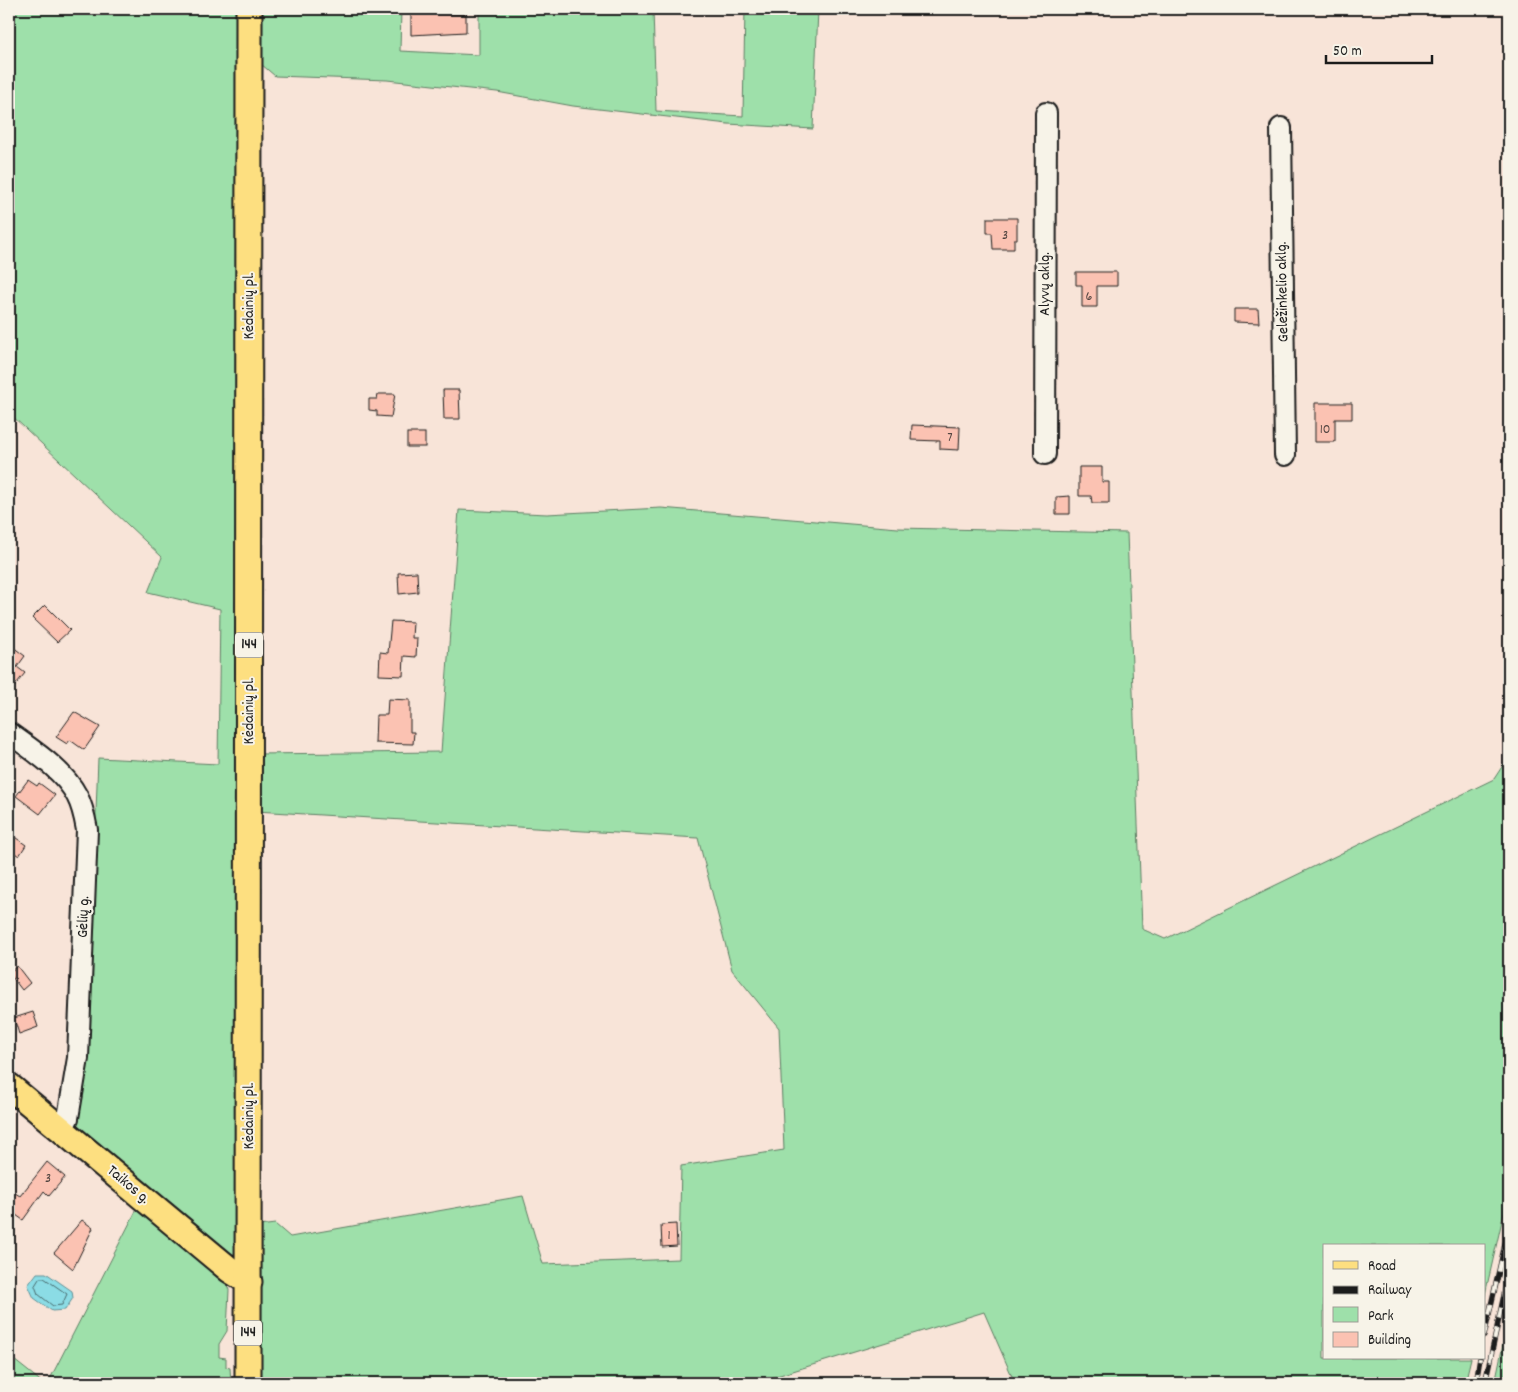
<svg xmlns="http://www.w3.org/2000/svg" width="1518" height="1392" font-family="Dekko,sans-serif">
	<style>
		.green { fill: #9ee0aa; stroke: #5d7e63 }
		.water { fill: #8bdce5; stroke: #5f8f95 }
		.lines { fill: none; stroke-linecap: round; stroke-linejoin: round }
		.shore { stroke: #48696c; stroke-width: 1 }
		.building { fill: #fbc2b2; stroke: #1c1c1c }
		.minor-casing { stroke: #1c1c1c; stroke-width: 24 }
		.major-casing { stroke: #1c1c1c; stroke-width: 29 }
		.minor { stroke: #f7f3e8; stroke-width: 20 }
		.major { stroke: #fddf80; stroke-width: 25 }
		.rail-casing { stroke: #1c1c1c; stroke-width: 5.5 }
		.rail { stroke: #f7f3e8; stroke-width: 4; stroke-dasharray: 11; stroke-linecap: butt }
		.labels { text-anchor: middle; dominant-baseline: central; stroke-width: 4; stroke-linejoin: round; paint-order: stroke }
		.number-label { font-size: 14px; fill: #544642 }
		.shield { fill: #f7f3e8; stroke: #5e5c59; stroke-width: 1 }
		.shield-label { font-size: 15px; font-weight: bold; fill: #1c1c1c }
		.street-label { font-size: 16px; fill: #1c1c1c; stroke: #f7f3e8 }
	</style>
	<rect width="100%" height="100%" fill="#f8e4d8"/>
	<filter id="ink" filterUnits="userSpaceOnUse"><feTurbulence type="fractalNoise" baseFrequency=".02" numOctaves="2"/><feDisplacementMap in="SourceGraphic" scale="10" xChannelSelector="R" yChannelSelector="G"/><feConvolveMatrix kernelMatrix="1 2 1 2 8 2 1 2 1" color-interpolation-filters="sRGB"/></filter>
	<g filter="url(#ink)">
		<!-- green -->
		<g class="green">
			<polygon points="9,9 240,9 237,1251 228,1259 71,1124 87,1056 98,758 218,764 220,609 148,592 162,557 9,413"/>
			<polygon points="259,9 401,9 400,51 479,55 479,9 653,9 656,111 743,116 745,9 818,9 813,129 728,124 573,106 497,92 387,80 275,76 261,64"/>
			<polygon points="661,508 898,528 1127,533 1142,929 1165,939 1494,779 1509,756 1509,1190 1484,1299 1484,1246 1324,1246 1324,1358 1471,1358 1465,1383 1015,1383 984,1312 754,1383 257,1383 259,1226 275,1224 290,1237 523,1196 543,1264 679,1259 681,1166 784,1150 779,1028 732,970 698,838 256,811 256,754 441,752 459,510 547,514"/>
			<polygon points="139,1205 220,1268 229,1290 227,1331 219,1344 219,1357 226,1358 226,1367 230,1368 231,1383 48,1383"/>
			<polygon points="1509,1316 1509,1383 1495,1383"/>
			<polygon points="9,1356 43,1383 9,1383"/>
		</g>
		<!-- water -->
		<polygon class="water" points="37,1273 46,1273 72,1291 73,1298 65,1310 52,1311 34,1298 28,1285"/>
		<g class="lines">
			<!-- shore -->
			<polygon class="shore" points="40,1278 44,1278 67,1294 62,1305 53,1306 38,1294 35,1286"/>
		</g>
		<!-- building -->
		<g class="building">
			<polygon points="411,14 466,14 466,32 411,35"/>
			<polygon points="987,218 1017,218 1017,239 1014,239 1014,249 993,249 992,233 987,233"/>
			<polygon points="1076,272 1117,272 1117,286 1097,286 1097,307 1082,307 1082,285 1076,285"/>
			<polygon points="1234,309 1258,309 1259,323 1234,322"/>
			<polygon points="443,390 459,390 460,419 444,419"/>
			<polygon points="378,394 395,394 391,417 377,416 377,411 369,410 369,399 377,399"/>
			<polygon points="1315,403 1352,403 1352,419 1335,419 1335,442 1315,442"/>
			<polygon points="912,425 960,427 959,450 940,449 940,441 911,440"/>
			<rect x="407" y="433" width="18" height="14"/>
			<polygon points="1079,467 1102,467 1102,482 1109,482 1109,503 1092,503 1091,496 1079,496"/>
			<polygon points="1070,496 1070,514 1056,514 1056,497"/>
			<polygon points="417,572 418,592 399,594 398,573"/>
			<polygon points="45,605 70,630 57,642 32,618"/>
			<polygon points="391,621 413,622 412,638 417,638 416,657 404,656 403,676 379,675 380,652 388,653"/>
			<polygon points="9,644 25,656 17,667 25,673 9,693"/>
			<polygon points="388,699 410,700 410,732 414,732 413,744 375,743 376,715 387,715"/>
			<polygon points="74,712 100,727 84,750 70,740 67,744 56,737"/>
			<polygon points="28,780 37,786 39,783 55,795 40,814 16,796"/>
			<polygon points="9,833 26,845 19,856 9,849"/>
			<polygon points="17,966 30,983 22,990 9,973"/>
			<polygon points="33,1012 38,1027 19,1034 14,1018"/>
			<polygon points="47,1162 65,1177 49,1196 44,1191 23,1220 9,1210 9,1201 15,1193 20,1196"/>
			<polygon points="82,1220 93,1228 73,1269 54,1253"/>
			<polygon points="676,1224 677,1246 662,1247 661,1225"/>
		</g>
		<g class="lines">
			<defs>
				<g id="minor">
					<polyline points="1281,128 1285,455"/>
					<polyline points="1045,454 1046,113"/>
					<path d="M9 733C32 750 64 770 77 796 83 807 85 819 87 830L78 1058 68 1118 62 1130"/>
				</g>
				<g id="major">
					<polyline points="9,1086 230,1270 249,1282"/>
					<polyline points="248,1383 249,9"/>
				</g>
			</defs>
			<!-- minor casing -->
			<use href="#minor" class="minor-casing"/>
			<!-- major casing -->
			<use href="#major" class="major-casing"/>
			<!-- minor -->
			<use href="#minor" class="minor"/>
			<!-- major -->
			<use href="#major" class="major"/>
			<defs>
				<g id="rail">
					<polyline points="1484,1336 1509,1227"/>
					<polyline points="1476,1383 1480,1358"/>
					<polyline points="1485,1383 1509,1272"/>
				</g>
			</defs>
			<!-- rail casing -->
			<use href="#rail" class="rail-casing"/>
			<!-- rail -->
			<use href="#rail" class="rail"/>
		</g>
	</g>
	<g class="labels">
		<!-- number labels -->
		<g class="number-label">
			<text x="1005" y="236">3</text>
			<text x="1089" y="297">6</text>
			<text x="1325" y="430">10</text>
			<text x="950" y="438">7</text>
			<text x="48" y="1179">3</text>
			<text x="669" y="1236">1</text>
		</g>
		<!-- shield labels -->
		<g class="shield">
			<rect x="235" y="632.5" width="28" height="25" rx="4"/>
			<rect x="234" y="1320.5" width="28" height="25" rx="4"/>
		</g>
		<g class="shield-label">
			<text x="249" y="645">144</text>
			<text x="248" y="1333">144</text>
		</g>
		<!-- street labels -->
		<g class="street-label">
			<text transform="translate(1045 284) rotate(-90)">Alyvų aklg.</text>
			<text transform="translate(1283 292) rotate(-91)">Geležinkelio aklg.</text>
			<text transform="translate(249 306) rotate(-90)">Kėdainių pl.</text>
			<text transform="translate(249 711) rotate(-90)">Kėdainių pl.</text>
			<text transform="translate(84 917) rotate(-88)">Gėlių g.</text>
			<text transform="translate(249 1116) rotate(-90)">Kėdainių pl.</text>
			<text transform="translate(128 1185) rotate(40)">Taikos g.</text>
		</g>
	</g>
	<!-- margin -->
	<rect width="1518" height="1392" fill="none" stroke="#f7f3e8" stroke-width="30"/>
	<rect x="15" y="15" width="1488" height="1362" fill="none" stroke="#1c1c1c" stroke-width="2" filter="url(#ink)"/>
	<!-- legend -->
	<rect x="1323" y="1244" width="162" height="115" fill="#f7f3e8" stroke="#9f9d96"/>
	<rect x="1333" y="1261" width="25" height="8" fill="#fddf80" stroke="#9f9d96"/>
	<text x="1368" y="1270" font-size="15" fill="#1c1c1c">Road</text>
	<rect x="1333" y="1286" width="25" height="8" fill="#1c1c1c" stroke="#9f9d96"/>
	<text x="1368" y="1294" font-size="15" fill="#1c1c1c">Railway</text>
	<rect x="1333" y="1307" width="25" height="15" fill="#9ee0aa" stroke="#9f9d96"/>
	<text x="1368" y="1320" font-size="15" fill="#1c1c1c">Park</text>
	<rect x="1333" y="1332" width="25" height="15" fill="#fbc2b2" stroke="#9f9d96"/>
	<text x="1368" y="1344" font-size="15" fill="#1c1c1c">Building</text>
	<!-- scale -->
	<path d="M1326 55v8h106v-8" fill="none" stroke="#1c1c1c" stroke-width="2.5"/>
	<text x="1333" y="55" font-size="15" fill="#1c1c1c" stroke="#f7f3e8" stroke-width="4" paint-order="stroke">50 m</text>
</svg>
